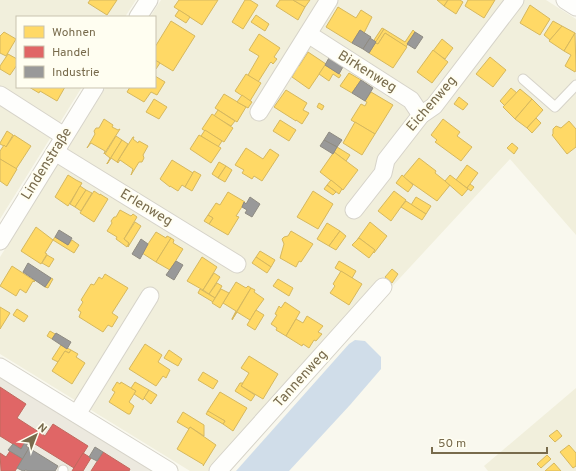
<svg xmlns="http://www.w3.org/2000/svg" width="576" height="471" font-family="Overpass,sans-serif">
	<style>
		.residential { fill: #f1efdc }
		.industrial { fill: #ece9df }
		.water { fill: #d0dde9 }
		.homes { fill: #ffd966; stroke: #d6b85e }
		.shops { fill: #e06666; stroke: #c1685e }
		.industry { fill: #999; stroke: #8f8b82 }
		.lines { fill: none; stroke-linecap: round; stroke-linejoin: round }
		.service-casing { stroke: #d6d3c9; stroke-width: 11 }
		.minor-casing { stroke: #d6d3c9; stroke-width: 19 }
		.service { stroke: #fefefc; stroke-width: 9 }
		.minor { stroke: #fefefc; stroke-width: 17 }
		.labels { text-anchor: middle; dominant-baseline: central; stroke-width: 4; stroke-linejoin: round; paint-order: stroke }
		.street-label { font-size: 14px; fill: #786b4c; stroke: #fffef1 }
	</style>
	<rect width="100%" height="100%" fill="#f9f8ee"/>
	<!-- residential -->
	<g class="residential">
		<polygon points="0,0 136,0 125,17 17,17 17,87 82,87 0,219"/>
		<polygon points="161,0 546,0 576,19 576,235 510,159 326,358 324,366 306,387 300,387 225,471 190,471 0,354 0,257 106,87 155,87 155,17 150,17"/>
		<polygon points="576,388 576,471 488,471 484,466"/>
	</g>
	<!-- industrial -->
	<polygon class="industrial" points="0,375 156,471 0,471"/>
	<!-- water -->
	<polygon class="water" points="355,340 365,341 381,357 381,369 350,405 289,471 236,471 349,344"/>
	<!-- homes -->
	<g class="homes">
		<polygon points="90,0 117,0 107,15 88,3"/>
		<polygon points="179,0 218,0 202,25 174,7"/>
		<polygon points="245,0 250,0 258,5 243,29 232,22"/>
		<polygon points="280,0 293,0 305,7 298,20 276,6"/>
		<polygon points="293,0 310,0 305,7"/>
		<polygon points="437,0 448,0 444,6"/>
		<polygon points="448,0 460,0 463,2 456,14 444,6"/>
		<polygon points="468,0 495,0 484,18 465,6"/>
		<polygon points="530,5 550,19 540,35 520,23"/>
		<polygon points="338,7 356,18 361,10 372,17 364,33 360,30 352,43 326,27"/>
		<polygon points="179,10 190,17 186,23 175,16"/>
		<polygon points="256,15 269,24 265,31 251,22"/>
		<polygon points="171,21 195,36 173,71 155,60 155,47"/>
		<polygon points="553,21 562,26 550,40 544,35"/>
		<polygon points="562,26 575,33 564,51 549,41"/>
		<polygon points="382,28 384,29 376,42 374,40"/>
		<polygon points="384,29 405,42 413,30 415,32 406,47 385,33 378,44 375,43"/>
		<polygon points="4,32 16,39 6,56 0,53 0,36"/>
		<polygon points="385,33 407,47 393,68 369,53 375,43 378,44"/>
		<polygon points="575,33 576,70 575,72 565,66 571,55 564,51"/>
		<polygon points="259,34 280,48 274,57 277,59 273,64 271,62 270,63 258,82 248,75 259,56 249,50"/>
		<polygon points="442,39 453,48 445,59 433,51"/>
		<polygon points="433,50 448,62 432,83 417,72"/>
		<polygon points="308,52 326,64 309,89 292,77 296,70 293,69 296,65 299,66"/>
		<polygon points="8,54 17,59 17,65 10,75 0,69 0,66"/>
		<polygon points="490,57 506,70 493,87 476,74"/>
		<polygon points="155,60 160,63 156,69 155,68"/>
		<polygon points="325,65 341,75 339,78 333,74 329,81 319,74"/>
		<polygon points="349,73 361,80 352,93 340,86"/>
		<polygon points="246,74 261,83 250,101 235,91"/>
		<polygon points="155,76 165,82 157,95 151,92 144,102 127,92 130,87 155,87"/>
		<polygon points="29,87 65,87 57,101 40,91 39,93"/>
		<polygon points="511,88 517,93 505,106 500,101"/>
		<polygon points="520,89 532,99 515,119 503,107"/>
		<polygon points="286,90 307,103 303,110 309,113 302,124 296,120 296,121 274,107"/>
		<polygon points="371,92 393,105 375,134 351,120 361,104 365,106 367,102 365,101"/>
		<polygon points="224,94 246,107 237,122 215,108"/>
		<polygon points="242,95 252,102 248,108 237,102"/>
		<polygon points="459,97 468,104 463,110 454,104"/>
		<polygon points="154,99 167,107 159,119 146,112"/>
		<polygon points="532,99 543,110 527,128 515,119"/>
		<polygon points="319,103 324,106 322,110 317,107"/>
		<polygon points="218,110 235,121 231,126 214,116"/>
		<polygon points="212,114 233,128 224,142 202,129"/>
		<polygon points="536,118 541,123 532,133 527,128"/>
		<polygon points="104,119 113,125 112,127 118,130 120,129 104,154 105,151 91,143 87,148 95,134 94,131 96,128 99,128"/>
		<polygon points="443,119 460,132 457,136 472,147 461,161 435,142 437,140 431,135"/>
		<polygon points="280,120 296,130 289,141 273,131"/>
		<polygon points="569,121 576,129 576,147 567,154 552,135 553,134 553,129 556,126 561,128"/>
		<polygon points="355,122 375,134 362,155 343,143"/>
		<polygon points="205,130 222,141 218,147 201,136"/>
		<polygon points="7,131 13,135 6,147 0,144 0,143"/>
		<polygon points="14,135 31,146 16,169 0,159 0,151 4,145 6,147"/>
		<polygon points="199,135 221,148 211,163 190,149"/>
		<polygon points="116,136 122,140 107,164 110,158 105,154"/>
		<polygon points="133,137 134,137 133,139 138,143 139,141 148,146 143,155 144,158 142,162 139,162 131,175 133,169 120,160 118,163 117,162"/>
		<polygon points="122,140 128,144 117,162 111,158 107,164"/>
		<polygon points="512,143 518,148 514,154 507,148"/>
		<polygon points="337,147 350,155 346,161 334,152"/>
		<polygon points="246,148 263,159 270,149 279,155 262,181 254,176 252,179 242,173 244,170 235,165"/>
		<polygon points="334,152 358,170 343,190 320,172"/>
		<polygon points="419,158 436,171 435,173 450,185 437,201 403,177"/>
		<polygon points="0,159 17,169 7,186 0,181"/>
		<polygon points="172,160 193,173 185,187 182,185 178,191 170,186 170,187 160,179"/>
		<polygon points="219,162 226,166 218,178 212,174"/>
		<polygon points="467,165 478,173 467,188 456,180"/>
		<polygon points="226,166 232,170 225,182 218,178"/>
		<polygon points="194,171 201,175 192,191 185,187"/>
		<polygon points="68,175 76,180 82,183 68,206 55,197"/>
		<polygon points="402,175 413,185 408,192 396,183"/>
		<polygon points="450,175 468,189 462,196 445,181"/>
		<polygon points="331,180 342,189 339,194 327,185"/>
		<polygon points="470,184 474,187 471,191 467,188"/>
		<polygon points="327,185 336,192 333,195 324,189"/>
		<polygon points="80,186 86,190 75,207 70,204"/>
		<polygon points="86,190 92,193 81,211 75,207"/>
		<polygon points="94,191 100,195 100,194 108,199 94,222 80,213"/>
		<polygon points="313,191 333,204 318,229 297,217"/>
		<polygon points="394,191 406,200 391,221 378,211"/>
		<polygon points="228,192 245,202 236,216 239,217 228,235 209,224 213,218 208,215 216,203 220,205"/>
		<polygon points="416,197 431,206 426,214 411,205"/>
		<polygon points="406,201 426,214 422,220 401,207"/>
		<polygon points="120,210 131,216 133,214 137,217 124,239 129,243 127,247 116,239 117,237 107,231 112,223 111,221 114,217 116,217"/>
		<polygon points="208,215 213,218 209,224 204,221"/>
		<polygon points="135,222 141,226 128,247 129,243 124,239"/>
		<polygon points="370,222 387,236 374,253 373,252 375,250 359,238 357,240"/>
		<polygon points="327,223 340,231 329,246 317,239"/>
		<polygon points="36,227 53,240 45,253 47,254 41,264 21,251"/>
		<polygon points="291,231 313,244 301,262 299,261 296,267 280,258 284,244 282,239 284,237 288,236"/>
		<polygon points="340,231 346,236 336,250 329,246"/>
		<polygon points="156,232 166,238 167,236 171,238 156,262 142,253"/>
		<polygon points="55,237 68,245 72,240 79,245 74,253 53,240"/>
		<polygon points="171,238 174,240 173,243 183,249 170,270 156,262"/>
		<polygon points="359,238 375,250 369,258 352,245"/>
		<polygon points="260,251 275,260 271,267 256,257"/>
		<polygon points="47,255 54,259 49,267 42,263"/>
		<polygon points="202,257 217,267 203,290 187,281"/>
		<polygon points="256,257 271,267 267,273 252,263"/>
		<polygon points="339,261 356,271 352,278 335,268"/>
		<polygon points="12,266 35,281 34,282 33,281 26,293 20,289 16,296 0,286"/>
		<polygon points="392,269 398,274 392,283 385,277"/>
		<polygon points="341,271 362,284 349,305 330,293 335,286 333,284"/>
		<polygon points="214,273 220,277 209,294 203,290"/>
		<polygon points="105,274 128,288 112,313 118,317 112,327 108,325 103,332 79,317 81,312 78,310 83,302 81,300 91,284 94,285 99,277 102,279"/>
		<polygon points="51,278 53,279 48,288 45,287"/>
		<polygon points="278,279 293,288 289,296 273,286"/>
		<polygon points="236,282 246,288 248,286 251,288 232,319 236,311 223,303"/>
		<polygon points="217,283 222,286 215,298 209,294"/>
		<polygon points="251,288 255,290 254,292 264,299 256,310 250,320 237,312 232,320"/>
		<polygon points="200,289 215,298 213,302 198,293"/>
		<polygon points="221,289 229,293 220,308 212,303"/>
		<polygon points="285,302 300,312 286,336 276,330 277,328 271,324 277,315 275,314 279,306 281,308"/>
		<polygon points="0,307 10,313 0,329"/>
		<polygon points="17,309 28,316 24,322 13,315"/>
		<polygon points="256,310 264,315 255,330 247,325"/>
		<polygon points="307,316 323,326 318,332 322,334 316,341 314,340 309,348 303,344 302,346 286,336 296,319 303,323"/>
		<polygon points="50,331 55,334 52,339 47,336"/>
		<polygon points="145,344 162,355 158,362 170,370 166,378 163,376 156,386 129,369"/>
		<polygon points="61,345 71,350 69,353 65,351 58,362 52,359"/>
		<polygon points="71,350 78,354 76,357 85,363 72,384 52,371 65,351 69,353"/>
		<polygon points="169,350 182,359 178,366 164,358"/>
		<polygon points="249,356 278,374 263,399 241,386 249,373 241,368"/>
		<polygon points="203,372 218,381 213,389 198,380"/>
		<polygon points="117,382 120,384 121,382 136,391 129,402 134,406 130,414 128,414 109,402 115,392 112,390"/>
		<polygon points="135,382 149,390 143,400 134,394 136,391 131,388"/>
		<polygon points="240,383 243,383 241,386 255,395 251,401 235,391"/>
		<polygon points="149,390 157,395 151,404 144,398"/>
		<polygon points="220,392 247,408 233,431 223,424 225,421 207,412"/>
		<polygon points="208,411 225,421 223,424 206,414"/>
		<polygon points="183,412 204,425 204,436 190,427 189,429 177,422"/>
		<polygon points="190,427 216,445 203,466 204,465 177,449"/>
		<polygon points="557,430 562,436 555,442 549,436"/>
		<polygon points="569,445 576,453 576,466 573,468 560,452"/>
		<polygon points="547,455 551,459 541,468 537,464"/>
		<polygon points="554,463 561,471 545,471"/>
	</g>
	<!-- shops -->
	<g class="shops">
		<polygon points="0,387 26,404 17,418 45,436 53,424 88,446 74,468 27,439 21,449 0,436"/>
		<polygon points="10,451 23,459 15,471 1,471 0,453 6,457"/>
		<polygon points="103,452 130,469 129,471 91,471"/>
		<polygon points="83,453 91,458 83,471 72,471"/>
	</g>
	<!-- industry -->
	<g class="industry">
		<polygon points="360,30 371,37 363,49 352,43"/>
		<polygon points="415,32 423,37 415,49 407,44"/>
		<polygon points="370,38 376,42 369,53 363,49"/>
		<polygon points="330,56 344,65 339,74 325,65"/>
		<polygon points="361,80 373,88 365,101 352,93"/>
		<polygon points="329,132 342,140 337,147 324,140"/>
		<polygon points="324,140 337,147 333,154 320,146"/>
		<polygon points="250,197 260,204 252,217 245,213 247,210 242,207 244,202 246,204"/>
		<polygon points="59,230 72,238 68,245 55,237"/>
		<polygon points="141,239 148,244 140,259 132,254"/>
		<polygon points="176,261 183,265 174,280 166,275"/>
		<polygon points="28,263 51,278 45,287 23,272"/>
		<polygon points="56,333 71,342 67,349 52,339"/>
		<polygon points="27,439 30,440 26,446 29,448 23,459 8,450 13,444 21,449"/>
		<polygon points="95,447 103,452 97,461 89,457"/>
		<polygon points="29,448 58,466 55,471 28,471 26,470 23,471 17,468"/>
	</g>
	<g class="lines">
		<defs>
			<g id="service">
				<polyline points="523,79 555,107 576,85"/>
				<polyline points="63,471 63,470"/>
			</g>
			<g id="minor">
				<polyline points="565,0 576,7"/>
				<polyline points="138,17 149,0"/>
				<polyline points="308,34 411,100 421,115"/>
				<polyline points="0,95 64,136"/>
				<polyline points="259,112 329,0"/>
				<polyline points="55,152 237,264"/>
				<polyline points="354,210 383,173 386,160 421,115 434,106 515,0"/>
				<polyline points="0,241 95,87"/>
				<polyline points="0,367 169,471"/>
				<polyline points="77,414 150,296"/>
				<polyline points="218,471 383,287"/>
			</g>
		</defs>
		<!-- service casing -->
		<use href="#service" class="service-casing"/>
		<!-- minor casing -->
		<use href="#minor" class="minor-casing"/>
		<!-- service -->
		<use href="#service" class="service"/>
		<!-- minor -->
		<use href="#minor" class="minor"/>
	</g>
	<g class="labels">
		<!-- street labels -->
		<g class="street-label">
			<text transform="translate(367 72) rotate(32)">Birkenweg</text>
			<text transform="translate(432 104) rotate(-49)">Eichenweg</text>
			<text transform="translate(47 164) rotate(-58)">Lindenstraße</text>
			<text transform="translate(146 208) rotate(31)">Erlenweg</text>
			<text transform="translate(301 379) rotate(-48)">Tannenweg</text>
		</g>
	</g>
	<!-- legend -->
	<rect x="16" y="16" width="140" height="72" fill="#fffef1" stroke="#c9c3af"/>
	<rect x="24" y="26" width="20" height="12" fill="#ffd966" stroke="#c9c3af"/>
	<text x="52" y="36" font-size="12" fill="#786b4c">Wohnen</text>
	<rect x="24" y="46" width="20" height="12" fill="#e06666" stroke="#c9c3af"/>
	<text x="52" y="56" font-size="12" fill="#786b4c">Handel</text>
	<rect x="24" y="66" width="20" height="12" fill="#999999" stroke="#c9c3af"/>
	<text x="52" y="76" font-size="12" fill="#786b4c">Industrie</text>
	<!-- north arrow -->
	<g transform="translate(36 435) rotate(42)" stroke="#fffef1" stroke-width="3" paint-order="stroke">
	<path d="M0-3L7 15L0 10L-7 15Z" fill="#786b4c"/>
	<text y="-6" font-size="11" font-weight="bold" text-anchor="middle" fill="#786b4c">N</text>
	</g>
	<!-- scale -->
	<path d="M432 447v6h115v-6" fill="none" stroke="#786b4c" stroke-width="2"/>
	<text x="438" y="447" font-size="12" fill="#786b4c" stroke="#fffef1" stroke-width="3" paint-order="stroke">50 m</text>
</svg>
